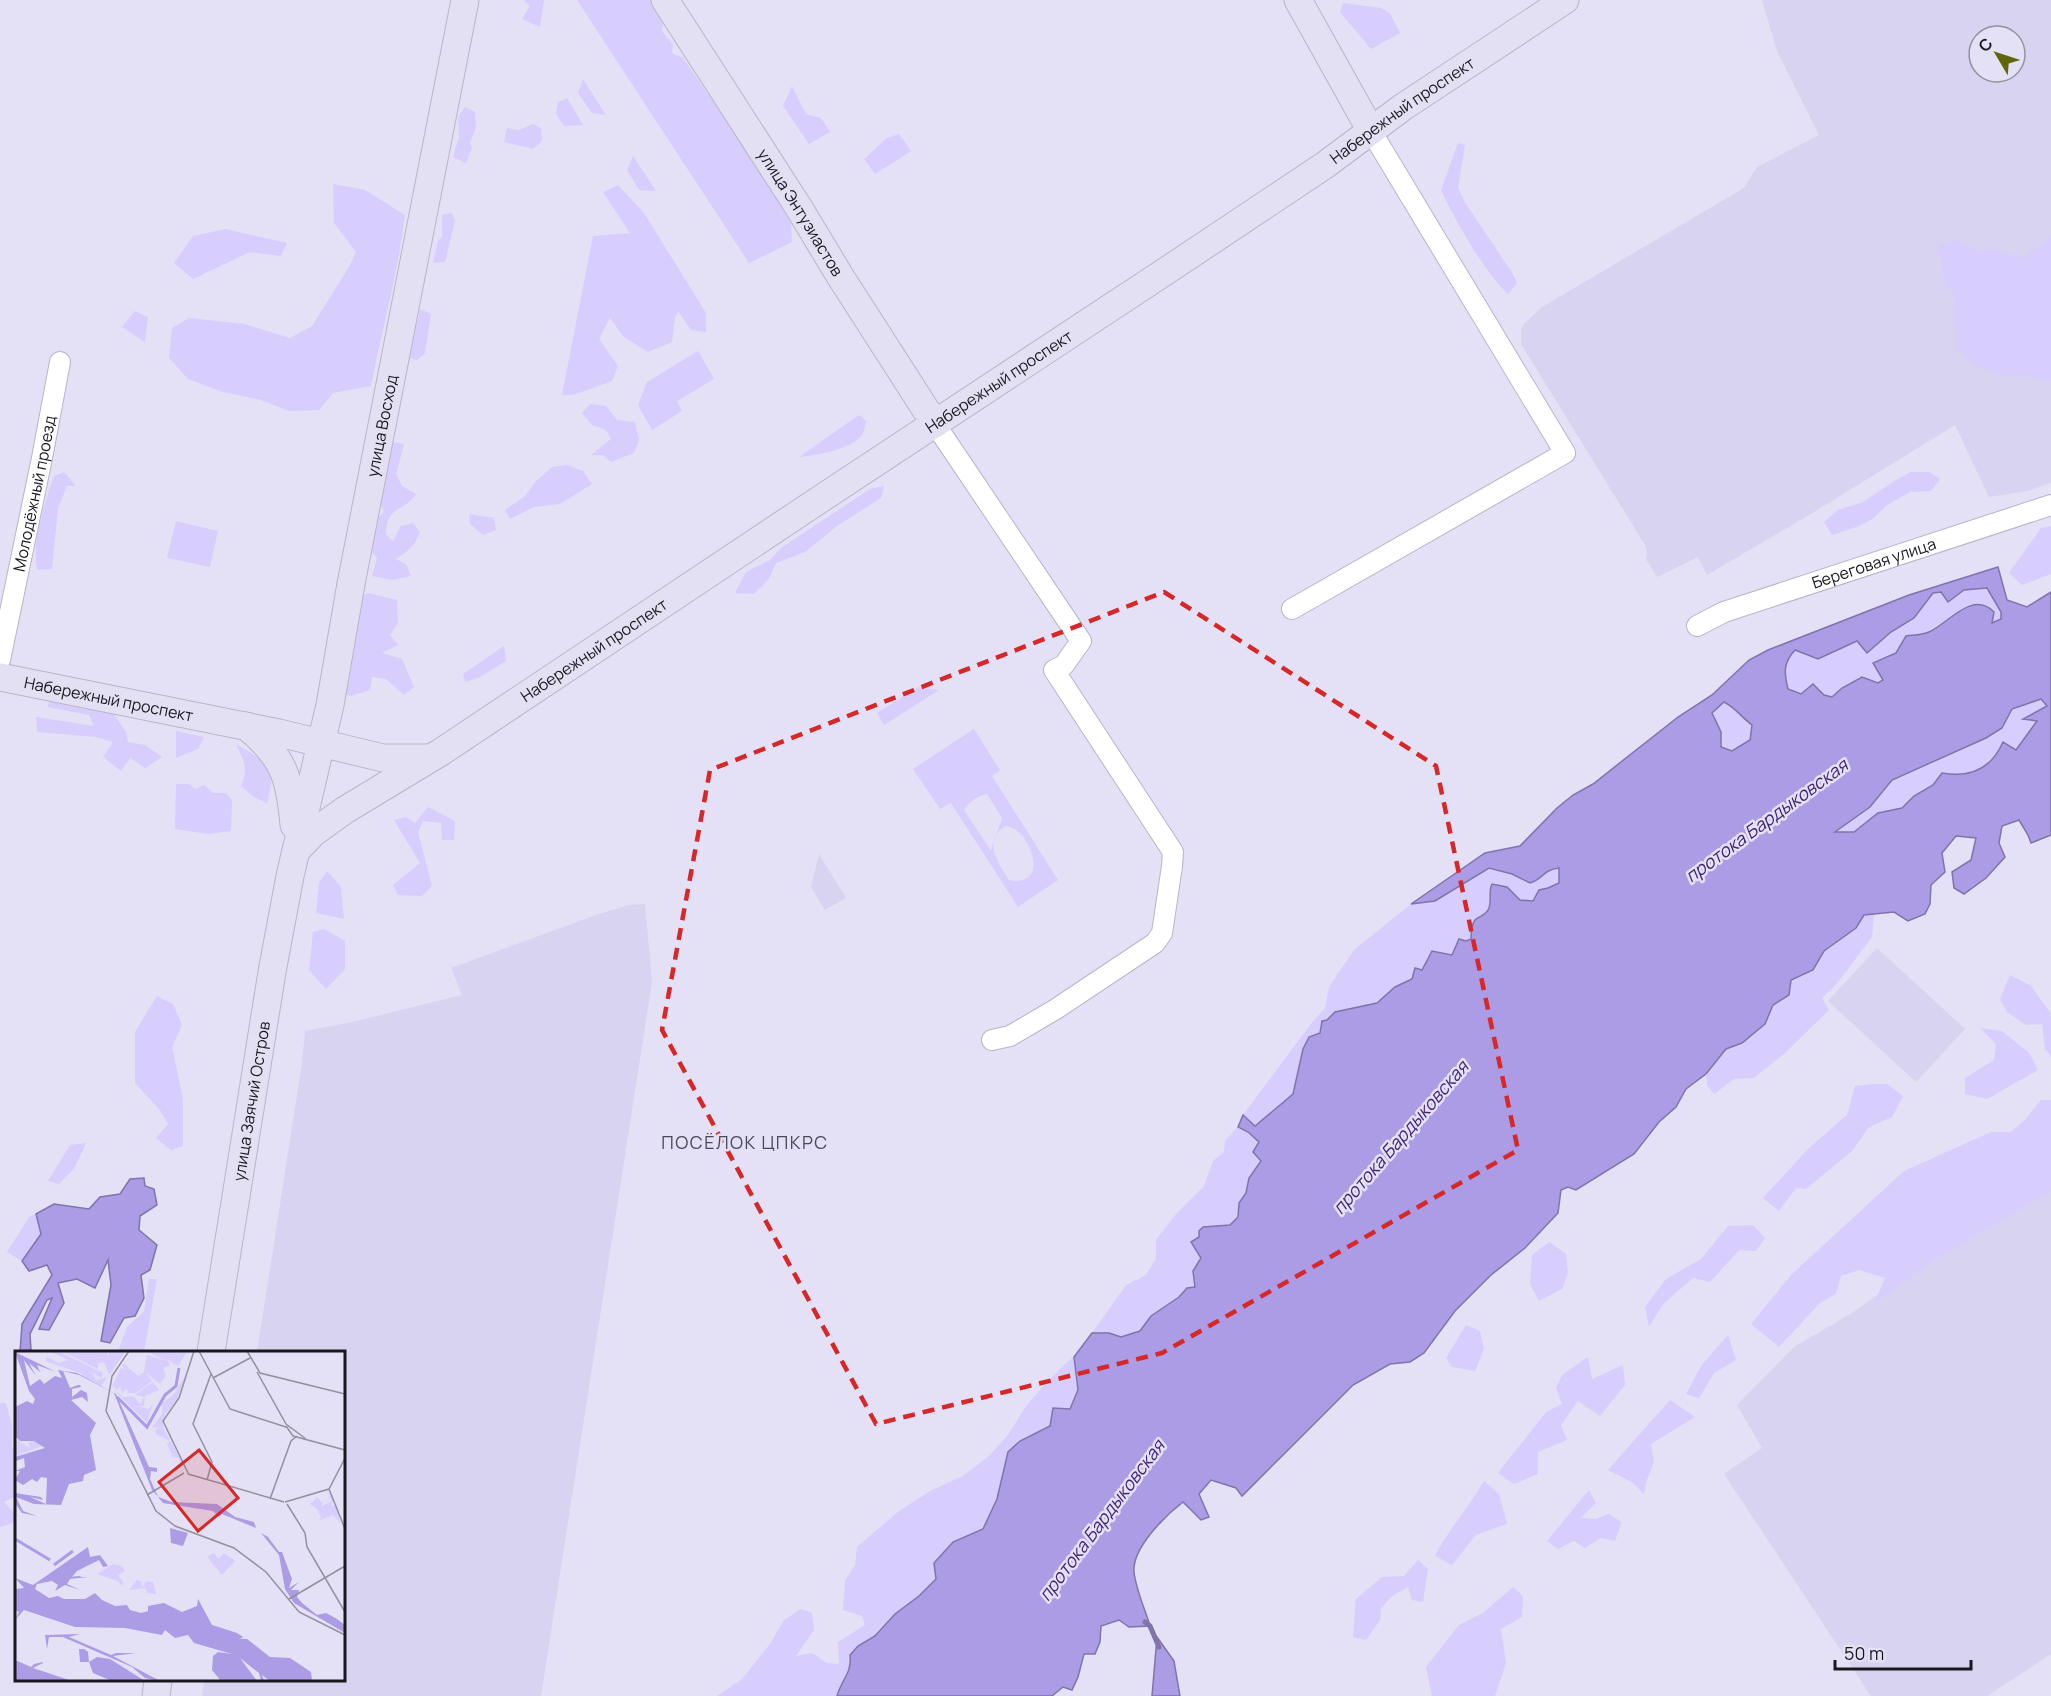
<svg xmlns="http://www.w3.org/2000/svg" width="2051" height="1696" font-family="Manrope,sans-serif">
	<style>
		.built { fill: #d8d3f0; fill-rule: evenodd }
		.green { fill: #d7cefd; fill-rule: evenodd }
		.water { fill: #ac9be5; stroke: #8074aa; stroke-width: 1.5; fill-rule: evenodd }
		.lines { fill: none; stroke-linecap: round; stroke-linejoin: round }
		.stream { stroke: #8074aa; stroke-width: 5 }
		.street-casing { stroke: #b8b4c9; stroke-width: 22 }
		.secondary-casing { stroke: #b8b4c9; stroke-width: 29 }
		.street { stroke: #fff; stroke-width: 20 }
		.secondary { stroke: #e4e0f3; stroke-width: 27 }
		.marked { fill: none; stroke: #d62828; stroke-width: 4.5; stroke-dasharray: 12 8; stroke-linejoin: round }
		.labels { text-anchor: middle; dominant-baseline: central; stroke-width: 5; stroke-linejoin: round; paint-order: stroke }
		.street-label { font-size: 16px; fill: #19181f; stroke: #e4e0f6 }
		.water-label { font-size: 18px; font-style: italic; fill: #412378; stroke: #e4e0f6 }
		.neighbourhood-label { font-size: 18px; letter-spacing: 1.5px; fill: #4c485a; stroke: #e4e0f6 }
		.inset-river { fill: none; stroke: #ac9be5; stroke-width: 3 }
		.inset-road { fill: none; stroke: #9390a0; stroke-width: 1.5 }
		.view { fill: #d62828; fill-opacity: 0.15; stroke: #d62828; stroke-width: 3 }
		.inset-edge { fill: none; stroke: #19181f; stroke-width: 3 }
	</style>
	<rect width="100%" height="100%" fill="#e4e0f6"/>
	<!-- built -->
	<g class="built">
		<path d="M1762 0H2051V483L2028 491 1989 497 1955 425 1814 512 1707 575 1698 557 1657 577 1646 559 1647 551 1645 545 1521 344V330L1524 324 1542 307 1744 188 1757 167 1819 135 1777 51ZM1979 36H2015V72H1979Z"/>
		<polygon points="819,854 846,898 825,910 811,887"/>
		<polygon points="645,904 652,982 541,1696 202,1696 204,1680 344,1680 344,1352 257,1352 302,1063 305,1031 352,1022 462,995 451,968 596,915 629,905"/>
		<polygon points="1877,948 1965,1029 1916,1082 1828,1001"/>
		<polygon points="2051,1187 2051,1654 1987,1696 1871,1696 1724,1474 1762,1448 1737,1405 1794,1347 1852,1313 1950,1243"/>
	</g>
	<!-- green -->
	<g class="green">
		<polygon points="524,0 544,0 540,27 522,19 530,6"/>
		<polygon points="577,0 651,0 664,20 662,31 673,45 672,53 683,58 770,185 791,224 792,242 749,263"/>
		<polygon points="1343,3 1381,8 1390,14 1400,33 1371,49 1340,12"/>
		<polygon points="583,79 606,115 592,113 578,93"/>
		<polygon points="792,86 806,114 821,118 830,132 809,144 783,106"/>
		<polygon points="567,98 583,125 564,126 556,114 558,102"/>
		<polygon points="465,107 475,112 476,128 470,143 472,148 466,163 453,157 459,137 458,117"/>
		<polygon points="533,124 541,128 542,141 533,149 504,142 507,128 519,130"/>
		<polygon points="899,134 911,151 875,174 864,159 887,138"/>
		<path d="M1458 143 1465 145 1458 188 1466 204 1513 274 1517 283 1508 294C1483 270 1456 222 1441 190Z"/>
		<polygon points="633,156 656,191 639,190 627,170"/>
		<path d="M333 184 365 190 405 215C398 273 382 329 371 386L333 393 319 410 289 411 261 400 223 392 188 379 169 358 172 328 189 318 244 324 290 338 312 326 349 267 356 252 334 223Z"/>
		<polygon points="618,185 644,213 706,313 706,332 691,330 678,311 675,318 672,342 648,352 624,337 610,318 599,339 618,366 612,381 573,395 562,395 593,236 630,233 603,192"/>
		<polygon points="452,213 455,221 445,262 433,263 438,241 442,237 442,215"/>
		<polygon points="226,229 287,243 281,256 250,252 193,279 174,263 193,236"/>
		<polygon points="2051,237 2051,382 2027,376 2000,375 1973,364 1957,348 1955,300 1944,278 1939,245 1959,240 1979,251 1991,249 2024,257"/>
		<polygon points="420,309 431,314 425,353 417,360 409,358 404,351 416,328"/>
		<polygon points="135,311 148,317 145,342 122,327"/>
		<polygon points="698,351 714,379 677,401 682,411 652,430 638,405 647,382"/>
		<polygon points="590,404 606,406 617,420 635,422 639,440 634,453 611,462 603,455 591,455 611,439 606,430 592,425 582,413"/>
		<path d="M859 415 866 421C865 425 864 431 862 435 852 449 815 456 799 457Z"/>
		<path d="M388 441 404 444 396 474 402 486 416 494C404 513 387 504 386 534L393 541 401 526 413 523 420 532C416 545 407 552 396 559L406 564 411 576 392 580 372 576 377 557 367 548 374 521 384 512 379 500Z"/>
		<polygon points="567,465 583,471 592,484 560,504 534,507 510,519 505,510 525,496 535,482 552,467"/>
		<path d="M64 472 76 486H67L58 508 52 569 37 570C32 538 44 506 54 476Z"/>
		<polygon points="1911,472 1929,472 1940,479 1931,491 1910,492 1887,505 1872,519 1859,526 1832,535 1824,522 1838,510 1863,502 1896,480"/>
		<polygon points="884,486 881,498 837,526 805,552 776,563 769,579 754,594 735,593 746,572 770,560 781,548 870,489"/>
		<polygon points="469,514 494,518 496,530 483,535 470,524"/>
		<polygon points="176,521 218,531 210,567 167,558"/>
		<polygon points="2051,526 2051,574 2022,585 2009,573 2041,528"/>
		<path d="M1987 588 2001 612V619L1992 623 1961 610 1928 633 1906 636 1883 680 1878 683 1842 688 1832 697 1801 694 1788 689C1784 672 1783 663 1795 650L1843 647 1857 641 1867 653 1891 632 1914 618 1933 593 1941 592 1948 602 1964 590Z"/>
		<polygon points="369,593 397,600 398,623 390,635 398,645 382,653 402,659 414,687 404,695 386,679 372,677 370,690 351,696 339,693 359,596"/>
		<polygon points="504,646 506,661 478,678 465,682 463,674"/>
		<polygon points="919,687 939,690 884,725 877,713"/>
		<polygon points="2041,699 2047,706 2025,720 2037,721 2016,751 1998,752 1977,771 1959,776 1942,773 1933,785 1914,796 1902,808 1878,813 1854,832 1834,832 1870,807 1892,780 1986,738 2002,728 2012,709"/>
		<polygon points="51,700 113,713 126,732 128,742 145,745 162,757 145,768 130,758 121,771 103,757 113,742 95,737 37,732 36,717 94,726 89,715 47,707"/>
		<path d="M1724 702C1738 709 1740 717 1752 724L1750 740 1732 751 1721 747V732L1712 713Z"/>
		<path d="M974 729 1000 770 992 776 1058 880 1018 907 951 803 940 809 913 769ZM987 794 1002 818C999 830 993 839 991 851L964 810C967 803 979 795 987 794ZM1005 826C1030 826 1052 889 1009 880 998 863 982 841 1005 826Z"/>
		<polygon points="176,731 204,737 198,749 176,758"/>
		<path d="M236 744C249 752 269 761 271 778 272 785 268 796 267 803L254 797 241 786C249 768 244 761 236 744Z"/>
		<polygon points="176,784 188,784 196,789 204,785 213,793 226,793 232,800 231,831 208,834 175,829"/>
		<polygon points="428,807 455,821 454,840 442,840 441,823 423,821 418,832 432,886 422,896 398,895 393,885 420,863 394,820 406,817 415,823"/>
		<path d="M1559 867V883L1548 888 1539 890 1533 901 1520 900 1507 887 1489 890C1492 911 1486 914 1472 927L1471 939 1466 941 1459 939 1452 955 1443 952 1412 979 1395 987 1377 1003 1335 1012 1298 1069 1293 1094 1255 1127 1243 1115 1310 1025 1325 1008 1329 987 1354 950 1411 904 1435 901 1489 868 1512 874 1530 883 1537 881 1546 870Z"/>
		<polygon points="327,871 341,887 344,919 316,913 319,883"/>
		<polygon points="1874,913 1872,937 1835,986 1822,998 1829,1010 1785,1053 1754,1078 1734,1079 1714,1094 1707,1085 1706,1074 1726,1049 1742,1043 1765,1025 1773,1005 1789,995 1791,980 1813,970 1824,951 1856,928 1864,915"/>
		<polygon points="324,929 345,941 345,969 326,989 309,970 313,932"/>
		<polygon points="2010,975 2031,986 2051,1014 2051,1057 2045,1049 2042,1024 2026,1025 2007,1012 2000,999"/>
		<polygon points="157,996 173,1004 182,1025 172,1047 183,1099 183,1146 171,1150 156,1138 168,1124 160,1110 135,1083 135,1032"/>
		<polygon points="1980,1028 2002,1031 2029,1053 2038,1070 1987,1099 1965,1094 1965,1078 1994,1060 1996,1044"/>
		<polygon points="1874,1084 1887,1084 1903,1096 1892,1117 1869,1127 1852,1151 1806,1189 1796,1188 1779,1211 1763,1198 1808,1149 1847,1115 1855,1086"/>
		<polygon points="2041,1100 2051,1100 2051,1191 1932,1261 1874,1304 1885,1278 1859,1270 1841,1276 1836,1294 1820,1303 1779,1347 1751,1324 1791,1275 1904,1171 1991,1132 2011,1132 2025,1120"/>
		<polygon points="1238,1127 1248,1132 1259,1142 1261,1161 1249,1178 1246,1193 1239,1203 1238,1217 1230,1225 1203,1227 1200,1237 1201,1258 1193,1271 1195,1287 1187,1289 1179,1297 1151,1316 1140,1331 1121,1337 1109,1333 1092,1333 1126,1285 1146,1275 1156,1259 1156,1240 1177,1213 1204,1186 1213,1161 1224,1152 1225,1141"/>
		<polygon points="86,1143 74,1169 59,1184 48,1181 70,1145"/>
		<polygon points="36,1214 41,1234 22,1261 7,1252 30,1216"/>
		<polygon points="1753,1225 1765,1238 1756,1251 1739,1250 1710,1282 1693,1278 1663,1304 1649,1327 1645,1307 1666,1279 1701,1259 1728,1226"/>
		<polygon points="1549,1242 1566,1254 1568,1273 1562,1289 1539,1301 1530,1284 1532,1255"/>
		<polygon points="149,1279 157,1279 144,1352 118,1352 127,1327 144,1312"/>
		<polygon points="1466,1325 1480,1331 1484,1349 1475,1371 1452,1367 1446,1358"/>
		<polygon points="1728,1335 1736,1360 1714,1373 1699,1398 1686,1394 1701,1366"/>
		<polygon points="1074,1357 1078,1390 1070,1409 1050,1426 1036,1432 1009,1452 997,1499 983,1529 953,1542 934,1563 936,1579 919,1596 895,1614 875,1636 858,1646 851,1667 840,1686 837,1696 717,1696 742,1679 770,1644 784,1620 801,1609 812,1613 814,1630 796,1656 812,1653 827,1663 839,1664 838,1642 865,1625 862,1616 843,1610 845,1581 855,1565 857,1547 899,1511 932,1490 963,1476 989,1456 1008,1435 1026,1406 1048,1381 1066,1363"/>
		<polygon points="1588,1357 1592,1379 1623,1365 1625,1385 1600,1416 1578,1401 1561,1425 1567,1440 1538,1452 1538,1474 1514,1484 1498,1473 1546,1412 1562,1404 1556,1388 1562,1375"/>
		<polygon points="1670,1400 1695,1417 1651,1444 1654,1462 1646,1482 1644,1494 1633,1483 1608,1470"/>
		<polygon points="0,1403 6,1403 12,1426 12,1449 16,1446 16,1496 4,1502 16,1515 16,1522 0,1527"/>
		<path d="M1484 1481 1499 1494 1507 1524 1476 1535 1452 1565 1435 1556C1449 1529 1469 1507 1484 1481Z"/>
		<polygon points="1589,1490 1596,1503 1581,1518 1596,1519 1608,1514 1622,1522 1615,1541 1601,1538 1585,1548 1574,1541 1558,1549 1547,1541"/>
		<polygon points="1418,1560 1428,1569 1423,1602 1412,1600 1408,1587 1392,1596 1381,1608 1380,1620 1366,1640 1353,1637 1356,1599 1382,1577 1404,1576"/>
		<polygon points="1513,1587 1523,1596 1522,1617 1501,1629 1506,1663 1495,1696 1432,1696 1426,1667 1459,1625 1483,1613"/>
	</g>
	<!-- water -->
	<g class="water">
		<path d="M1998 567 2007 600 2027 607 2051 592V835L2031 843 2028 835 2019 820 2002 826 1999 843 2005 857 1986 878 1964 894 1954 888 1952 872 1971 860 1976 838 1956 836 1942 853 1945 872 1931 885 1930 904 1925 914 1908 921 1894 912 1864 915 1856 928 1824 951 1813 970 1791 980 1789 995 1773 1005 1765 1024 1742 1043 1726 1049 1706 1074 1686 1089 1676 1107 1659 1122 1634 1154 1576 1190 1568 1187 1561 1190 1558 1213 1525 1248 1491 1275 1455 1311 1424 1353 1410 1362 1390 1364 1353 1385 1242 1496 1236 1488 1211 1480 1199 1494 1209 1517 1201 1520 1183 1502C1165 1516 1132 1548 1134 1572 1136 1590 1145 1609 1150 1626L1129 1627 1119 1620 1101 1626 1100 1642 1095 1654H1084L1078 1677 1072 1690 1063 1687 1052 1696H837C842 1678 852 1674 850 1655L858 1646 875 1636 895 1614 919 1596 936 1579 934 1563 953 1542 983 1529 997 1499 1008 1452 1020 1441 1050 1426 1053 1408 1070 1409 1078 1390 1074 1357 1092 1333H1109L1121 1337 1140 1331 1151 1316 1179 1297 1187 1288 1195 1287 1193 1271 1201 1258 1191 1242 1199 1237V1231L1203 1227 1230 1225 1238 1217 1239 1203 1246 1193 1249 1178 1261 1161 1253 1152 1259 1142 1248 1132 1238 1127 1243 1115 1255 1126 1293 1094 1303 1049 1309 1037 1320 1033 1322 1021 1327 1020 1335 1012 1377 1003 1395 987 1412 979 1415 968 1422 970 1432 951 1452 955 1459 939 1466 941 1471 939C1471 933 1471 925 1475 920 1480 915 1486 916 1489 908 1492 899 1488 892 1492 884L1507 887 1520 900 1533 901 1539 890 1548 888 1559 883V868C1542 870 1544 879 1530 883L1512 874 1489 868 1435 901 1411 904 1485 853 1520 846 1557 808 1573 795 1593 784 1678 717 1712 695 1749 660 1768 650 1909 595ZM1987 588 2001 612V619L1992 623 1994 612C1972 590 1949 623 1929 632 1922 635 1913 635 1906 636L1896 653 1873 663 1883 680 1878 683 1862 677 1842 688 1832 697 1824 695 1813 684 1801 694 1788 689C1784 673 1783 663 1795 650L1818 659 1857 641 1867 653 1891 632 1914 618 1933 593 1941 592 1948 602 1964 590ZM2041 699 2047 706 2023 719 2037 721 2016 750 2003 742C1991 769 1970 778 1942 773L1933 785 1914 796 1902 808 1878 813 1854 832H1835L1870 807 1892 780 1986 738 2002 728 2012 709ZM1724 702C1736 708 1741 717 1752 725L1750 740 1732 751 1721 747V732L1712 713Z"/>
		<polygon points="144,1178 145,1186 154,1189 157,1205 140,1216 139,1230 157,1245 150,1270 141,1275 144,1298 135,1316 124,1318 110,1343 101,1341 111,1285 108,1260 95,1288 77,1279 58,1283 64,1303 49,1330 39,1329 52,1298 47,1300 30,1334 31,1350 20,1352 22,1324 52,1275 47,1265 29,1271 22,1261 41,1234 36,1214 54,1204 89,1209 100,1197 120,1194 130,1179"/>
		<polygon points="1157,1637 1174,1661 1180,1696 1152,1696"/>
	</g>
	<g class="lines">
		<!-- stream -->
		<polyline class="stream" points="1145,1622 1150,1626 1159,1647"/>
		<defs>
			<g id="street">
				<polyline points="935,424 1081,641 1064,665 1054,670 1173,852 1172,866 1162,933 1155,943 1056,1009 1010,1036 992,1040"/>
				<polyline points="1292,609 1565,453 1371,131"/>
				<path id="s1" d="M1697 626 1724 612 2051 505"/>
				<path id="s2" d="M0 660 42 458 60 362"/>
			</g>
			<g id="secondary">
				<path id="s3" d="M665 0 799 208 840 276 935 424"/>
				<polyline points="1298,0 1371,131"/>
				<path id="s4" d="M0 677 279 733 383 758H429"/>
				<path d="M246 726C284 757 290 778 294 825"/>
				<path id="s5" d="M296 851 313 833 345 810 441 752 816 502 1169 269 1325 165 1403 107 1565 0"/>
				<path id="s6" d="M211 1352 272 972 290 876 330 705 351 584 465 0"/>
				<polyline points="156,1696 158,1680"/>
			</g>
		</defs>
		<!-- street casing -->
		<use href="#street" class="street-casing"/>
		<!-- secondary casing -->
		<use href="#secondary" class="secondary-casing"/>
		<!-- street -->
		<use href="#street" class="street"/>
		<!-- secondary -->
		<use href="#secondary" class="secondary"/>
	</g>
	<!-- marked area -->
	<path class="marked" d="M1164 592 1436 766 1518 1150 1162 1353 876 1424 662 1030 710 770Z"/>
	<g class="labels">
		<!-- street labels -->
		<g class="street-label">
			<text stroke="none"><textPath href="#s5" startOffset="1332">Набережный проспект</textPath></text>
			<text stroke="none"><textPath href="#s3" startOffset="252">улица Энтузиастов</textPath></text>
			<text stroke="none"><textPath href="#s5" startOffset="846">Набережный проспект</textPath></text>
			<text stroke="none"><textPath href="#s6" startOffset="942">улица Восход</textPath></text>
			<text stroke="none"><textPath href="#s2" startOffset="170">Молодёжный проезд</textPath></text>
			<text stroke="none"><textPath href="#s1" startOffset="188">Береговая улица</textPath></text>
			<text stroke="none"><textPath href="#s5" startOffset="360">Набережный проспект</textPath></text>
			<text stroke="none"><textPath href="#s4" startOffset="111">Набережный проспект</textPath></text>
			<text stroke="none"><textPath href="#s6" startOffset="254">улица Заячий Остров</textPath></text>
		</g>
		<!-- water labels -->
		<g class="water-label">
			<text transform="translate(1766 820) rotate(-36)">протока Бардыковская</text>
			<text transform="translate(1400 1137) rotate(-49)">протока Бардыковская</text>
			<text transform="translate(1101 1520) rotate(-53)">протока Бардыковская</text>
		</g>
		<!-- neighbourhood labels -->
		<g class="neighbourhood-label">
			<text x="745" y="1142">ПОСЁЛОК ЦПКРС</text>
		</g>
	</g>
	<!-- overview -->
	<g transform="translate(15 1351)">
		<rect width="330" height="330" fill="#e4e0f6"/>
		<path d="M34 0H43L88 22 86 27 77 21 81 29 93 26 86 35 66 24 68 23 30 10 32 6 44 12 53 9ZM47 0H92V5L95 0H111L94 24 89 11 83 12V18ZM131 0 172 1 163 15 152 8 155 14 148 17 151 25 145 33 130 21 137 30 121 42H113L112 38 107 42 105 35 103 39 97 35 106 17 112 19 107 15 109 13 123 25 129 21 132 4 152 10ZM171 23 162 49 150 63V76L149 64 148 70V77L165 107 167 112 166 113 163 106 158 107 152 92 155 90 141 83 140 79 145 77 137 76 147 63 148 54 144 55 159 43ZM138 31 144 39 130 45 129 55H123L133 58 128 64 138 53 132 72 97 37 108 46 118 45 125 53 129 46 120 44ZM2 89 15 97 13 92 19 90 27 95 0 105ZM312 139 319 149 316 154 322 155 325 172 318 164 303 170 306 167 303 159 295 153 302 146 308 152 306 156 317 150 312 140H308ZM199 202 203 208 209 202 220 210 207 224 192 206ZM98 213 107 215 110 220 103 224 108 231 107 235 103 230 82 223ZM122 229 127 231 126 237 132 230 138 231 141 243 132 242 130 237 114 239Z" fill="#d7cefd"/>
		<path d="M0 1 41 21 22 14 25 21 14 12 21 25 9 9 15 35 25 28 29 33 40 25 47 27 43 19 62 22 101 43 134 116 142 117V121L136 120 135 128 143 146 157 151 202 153 220 166 239 171 241 177 207 163 204 166 198 160 148 152 137 139 99 42 64 24 48 20 55 37 63 34H65L66 36 57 38V46L66 39 72 42 73 51 67 46 56 49 81 72 75 84 81 119 69 124 68 130 54 133 46 154 19 153 1 146 8 160 22 165 7 162 0 152V142L26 146 28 149 15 146 31 153 32 127 26 126 22 131 17 128 8 134 0 129 5 120H0L10 116 9 107 1 110 0 106 30 97 19 90H5L0 85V56L12 50 18 53 20 48 14 40ZM155 177 173 182 168 195 156 192ZM246 182 253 186 264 201H267L277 228 274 237 284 231 276 239H284L282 246 287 252 302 264 311 262 322 268 330 274V282L279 252 270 238 264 204ZM73 196 75 206 85 204 93 215 88 216 84 209 62 220 57 226 61 225V226L62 225H64L67 226H73L55 228 52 233 65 239 50 234 40 240 43 234 37 230 22 233 20 238 34 247 43 245 49 248H70L80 242 87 249 100 255 112 254 115 259 126 262 133 260V255L149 252 167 261 182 255 183 248 197 274 222 282 228 286 225 288H232L255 306 275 307 296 321 297 329 255 330 247 324 249 330H246L244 322 225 307 242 330H206L197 319 198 305 203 301 217 303 179 292 173 284 160 287 150 279 147 284 110 277 60 276 9 259 0 269 4 261 0 259V238L9 237 0 227 18 234ZM65 283 54 286 96 304 101 302H121L98 305 145 330 130 327 117 316 48 286H34L32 298 30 284ZM64 298H69L73 301 74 311 82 306 95 308 130 330H97L78 322 74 311H65ZM0 309 16 316 19 313 28 311V309V312L18 317 57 330H0Z" fill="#ac9be5"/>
		<path class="inset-river" d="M102 46 132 76 150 44 161 35 164 17M0 188 35 209M39 214 58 200"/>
		<path class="inset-road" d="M114 0 97 25 91 60 141 160 160 175 219 197 251 221 284 261 330 284M184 0 215 58 271 76M232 0 245 22 330 43M242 21 271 73 291 88M198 27 235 7M271 75 278 85 330 99M173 123 269 151M174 124 148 70 164 47 179 0M192 129 197 111 178 73 196 23M314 138 330 178M132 144 169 122M255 148 276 90 282 85M270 151 314 138 330 107M272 153 290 182 292 196 330 261M274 248 330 215"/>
		<path class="view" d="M184 99 223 147 183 180 144 131Z"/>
		<rect width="330" height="330" class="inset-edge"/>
	</g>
	<!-- north arrow -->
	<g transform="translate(1997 54) rotate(309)"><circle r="28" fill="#e4e0f6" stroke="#9390a0" stroke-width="1.5"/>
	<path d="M0-4.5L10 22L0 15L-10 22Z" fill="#606606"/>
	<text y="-9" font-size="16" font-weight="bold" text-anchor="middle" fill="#19181f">С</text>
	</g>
	<!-- scale -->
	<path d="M1835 1660v9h136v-9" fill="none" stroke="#19181f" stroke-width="3"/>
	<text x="1844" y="1660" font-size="18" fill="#19181f" stroke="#e4e0f6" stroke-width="4.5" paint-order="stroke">50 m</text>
</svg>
